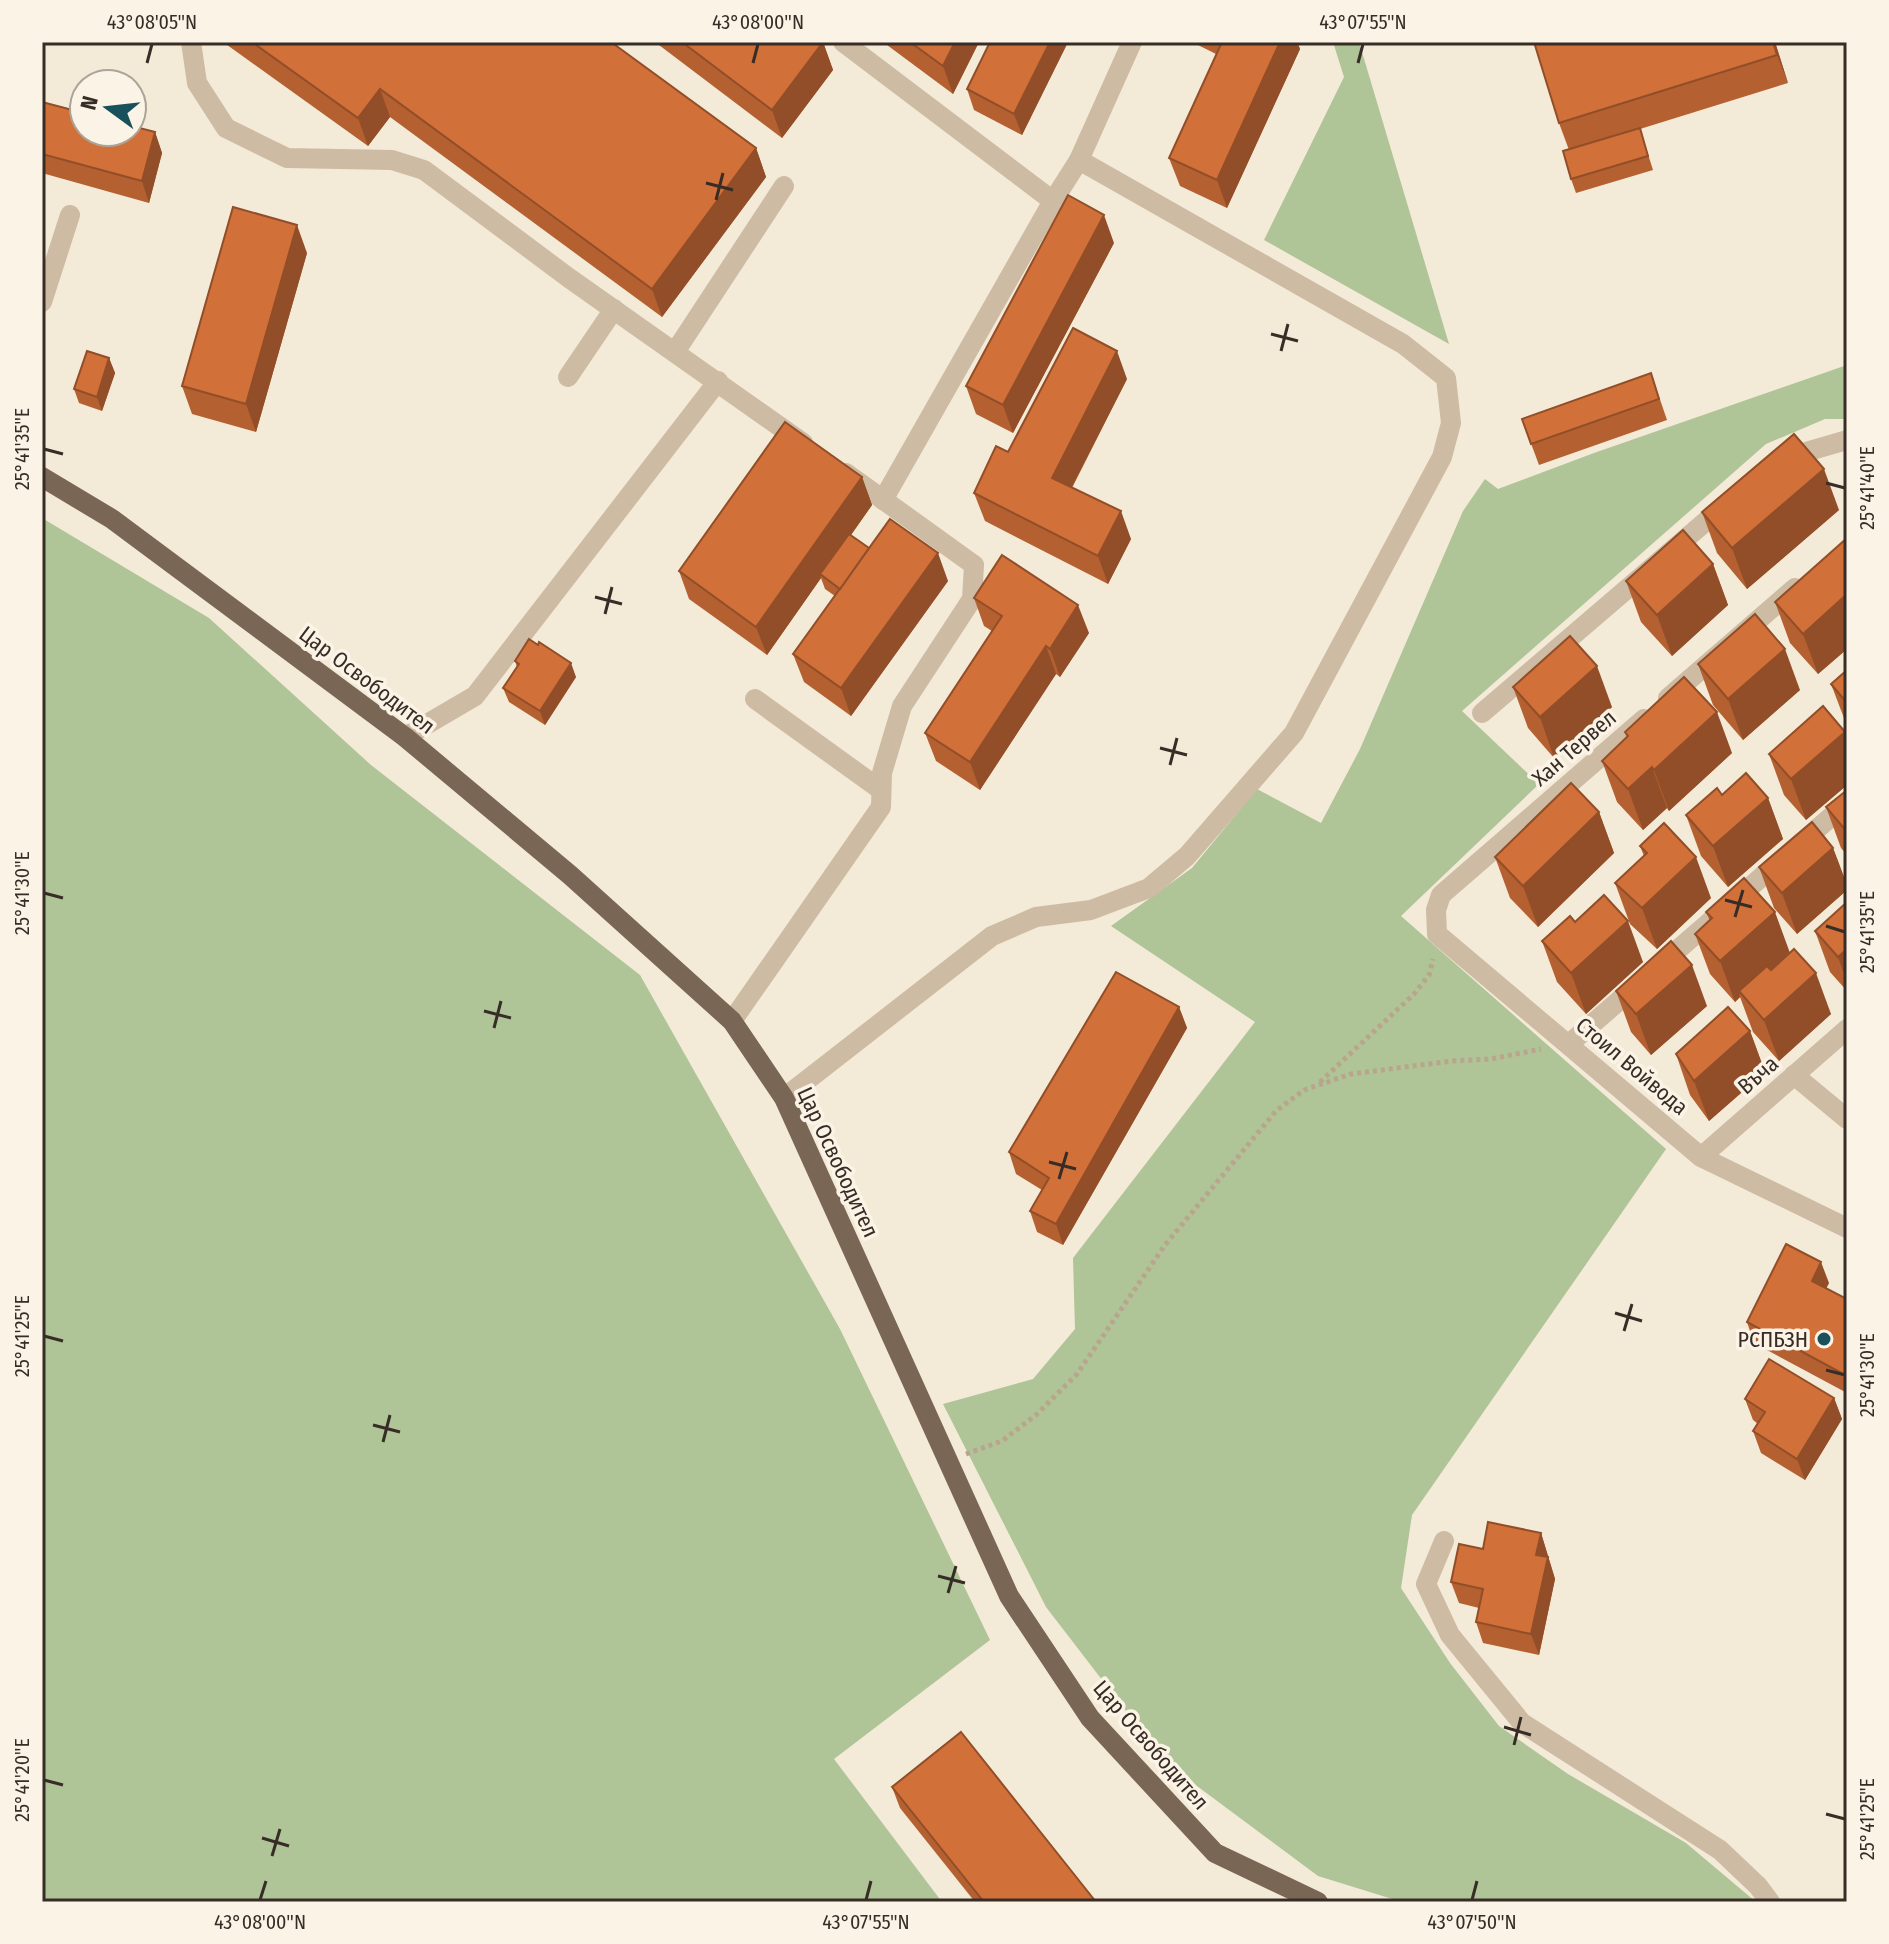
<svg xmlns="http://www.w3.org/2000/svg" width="1889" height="1944" font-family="'Fira Sans Condensed',sans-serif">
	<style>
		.green { fill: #afc497 }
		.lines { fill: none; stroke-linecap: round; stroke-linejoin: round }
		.path { stroke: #b9a58d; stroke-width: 5; stroke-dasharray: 4 4; stroke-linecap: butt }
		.minor { stroke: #cdbba3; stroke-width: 20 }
		.major { stroke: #7a6655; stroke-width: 20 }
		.wall { fill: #b46031 }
		.shaded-wall { fill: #924e28 }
		.building { fill: #d17039; stroke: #924e28; stroke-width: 2 }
		.ticks { fill: none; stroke: #372d26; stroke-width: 3 }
		.poi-dot { fill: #18505c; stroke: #fbf3e5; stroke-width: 3 }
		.labels { text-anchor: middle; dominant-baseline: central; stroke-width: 7; stroke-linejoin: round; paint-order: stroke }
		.street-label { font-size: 22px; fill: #372d26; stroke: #fbf3e5 }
		.poi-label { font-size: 22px; fill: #372d26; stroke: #fbf3e5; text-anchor: end }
		.neatline { fill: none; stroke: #372d26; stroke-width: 3 }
		.ticks-label { font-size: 20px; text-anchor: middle; fill: #372d26 }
	</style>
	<rect width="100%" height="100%" fill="#f4ead8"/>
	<!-- green -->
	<g class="green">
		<polygon points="1333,42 1359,42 1449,344 1264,240 1344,77"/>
		<polygon points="1847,365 1847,419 1825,419 1766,444 1462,711 1539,784 1401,916 1666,1149 1412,1515 1401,1588 1450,1663 1499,1726 1568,1774 1686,1843 1756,1902 1402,1902 1318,1876 1166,1763 1046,1607 943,1404 1033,1379 1075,1329 1073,1258 1255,1022 1111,926 1192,868 1257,789 1321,823 1360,749 1463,511 1485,479 1498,489 1594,453"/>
		<polygon points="42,518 209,618 371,765 640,975 840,1329 990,1640 834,1759 942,1902 42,1902"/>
	</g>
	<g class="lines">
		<!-- path -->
		<g class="path">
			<polyline points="1320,1082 1414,994 1429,975 1433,959"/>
			<polyline points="966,1454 1002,1441 1037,1414 1077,1374 1165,1245 1276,1111 1304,1090 1351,1074 1452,1061 1491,1059 1541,1049"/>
		</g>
		<!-- minor -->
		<g class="minor">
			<polyline points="191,42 197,83 226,128 287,158 392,160 424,170 569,278 803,443"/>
			<polyline points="843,42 1053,201 1079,160 1132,42"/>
			<polyline points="42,302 70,215"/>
			<polyline points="675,352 784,186"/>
			<polyline points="568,377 614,309"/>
			<polyline points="1785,458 1847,440"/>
			<polyline points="883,500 1053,201"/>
			<polyline points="1668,698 1795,588"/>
			<polyline points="755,699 881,790"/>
			<polyline points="1482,713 1725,505"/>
			<polyline points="1644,719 1441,895 1436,910 1437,934 1701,1157 1847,1228"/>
			<polyline points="405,737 475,696 718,381"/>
			<polyline points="732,1021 881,807 882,773 902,706 972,599 974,565 846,473"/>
			<polyline points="1569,1044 1847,803"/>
			<polyline points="1794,1075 1847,1119"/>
			<polyline points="784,1098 992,936 1036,917 1091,910 1149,888 1187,856 1294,733 1442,457 1451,423 1446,378 1403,344 1079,160"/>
			<polyline points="1701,1157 1847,1029"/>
			<polyline points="1444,1541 1426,1584 1450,1635 1522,1723 1720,1850 1758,1886 1770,1902"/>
		</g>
		<!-- major -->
		<polyline class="major" points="42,477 112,519 405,737 570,875 732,1021 784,1098 1009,1596 1090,1718 1215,1853 1318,1902"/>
	</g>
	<!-- wall -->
	<g class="wall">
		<polygon points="223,42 611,42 756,148 766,177 662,317 390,117 368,146"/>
		<polygon points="655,42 823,42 833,70 782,138"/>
		<polygon points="883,42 979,42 953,94"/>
		<polygon points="990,42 1068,42 1022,135 974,110 967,89"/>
		<polygon points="1192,42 1297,42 1300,49 1227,208 1180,186 1169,158 1216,54"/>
		<polygon points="1775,42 1788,83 1640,129 1653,170 1576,193 1571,179 1569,150 1559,123"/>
		<polygon points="42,102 155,132 162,153 149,203 42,173"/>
		<polygon points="1114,243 1013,433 976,414 966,386"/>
		<polygon points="307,253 256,432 192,414 182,386"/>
		<polygon points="109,358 115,373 102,411 79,403 74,389"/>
		<polygon points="1651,373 1667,420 1539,465 1522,419"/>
		<polygon points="1127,379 1072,488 1131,539 1108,584 985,521 974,493 1008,452"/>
		<polygon points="862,477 872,505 851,535 869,548 948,581 851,716 804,682 793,654 835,596 825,589 821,578 767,655 689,599 679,571"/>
		<polygon points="1839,510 1747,589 1717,553 1702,512"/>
		<polygon points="1847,538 1847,649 1818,674 1790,643 1775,602"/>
		<polygon points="1713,564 1728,605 1672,656 1641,622 1626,581"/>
		<polygon points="974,598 1089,633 1060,677 1056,674 980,790 936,761 925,733 992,631 984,626"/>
		<polygon points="538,645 576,677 545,725 509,702 503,688 517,667 515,661"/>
		<polygon points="1698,664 1800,690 1743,740 1713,705"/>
		<polygon points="1847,670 1847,726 1831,684"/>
		<polygon points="1513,687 1612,707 1554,758 1528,728"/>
		<polygon points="1625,732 1732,753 1669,811 1667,808 1643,830 1617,802 1602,761 1627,738"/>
		<polygon points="1845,732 1847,738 1847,785 1806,820 1784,795 1769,754"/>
		<polygon points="1847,790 1847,855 1841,848 1826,807"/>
		<polygon points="1768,798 1783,839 1728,887 1701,856 1686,815"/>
		<polygon points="1599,812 1614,853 1538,927 1510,898 1495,857"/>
		<polygon points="1640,846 1711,898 1657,949 1630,924 1615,883 1644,856"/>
		<polygon points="1833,848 1847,885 1847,890 1797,934 1774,908 1759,867"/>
		<polygon points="1847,902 1847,991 1830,972 1815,931"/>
		<polygon points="1706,912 1789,953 1831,1014 1779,1061 1753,1032 1740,997 1735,1002 1710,974 1695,934 1710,921"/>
		<polygon points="1575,922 1643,962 1586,1014 1557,982 1542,941"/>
		<polygon points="1616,991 1707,1006 1651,1055 1631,1032"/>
		<polygon points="1179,1007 1187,1028 1063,1245 1037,1232 1030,1211 1042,1190 1016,1174 1009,1152"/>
		<polygon points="1750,1031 1765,1072 1709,1121 1690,1095 1676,1054"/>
		<polygon points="1829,1283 1826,1288 1847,1299 1847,1393 1754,1343 1747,1322"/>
		<polygon points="1834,1398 1842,1419 1805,1480 1761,1453 1753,1431 1758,1424 1753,1420 1745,1399"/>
		<polygon points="1541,1533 1555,1579 1539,1655 1483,1643 1476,1622 1479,1608 1459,1603 1451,1582 1483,1549"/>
		<polygon points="892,1787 1096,1902 975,1902 900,1808"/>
	</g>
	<!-- shaded-wall -->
	<g class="shaded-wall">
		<polygon points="823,42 833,70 782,138 772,110"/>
		<polygon points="955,42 979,42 953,94 943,66"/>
		<polygon points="1050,42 1068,42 1022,135 1014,114"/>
		<polygon points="1280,42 1297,42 1300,49 1227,208 1217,180"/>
		<polygon points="1773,42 1775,42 1788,83 1777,55"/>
		<polygon points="380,89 390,117 368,146 358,118"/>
		<polygon points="155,132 162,153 149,203 142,181"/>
		<polygon points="756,148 766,177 662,317 652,289"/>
		<polygon points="1104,215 1114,243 1013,433 1003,405"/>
		<polygon points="297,225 307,253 256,432 246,404"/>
		<polygon points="1117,351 1127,379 1062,506 1052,478"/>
		<polygon points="109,358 115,373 102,411 97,397"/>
		<polygon points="1824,469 1839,510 1747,589 1732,548"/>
		<polygon points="862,477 872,505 822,576 820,574 821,578 767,655 756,627"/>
		<polygon points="1121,511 1131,539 1108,584 1098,556"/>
		<polygon points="938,553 948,581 851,716 841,688"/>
		<polygon points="1713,564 1728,605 1672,656 1657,615"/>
		<polygon points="1847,594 1847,649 1818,674 1803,634"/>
		<polygon points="1078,605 1089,633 1060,677 1050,649"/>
		<polygon points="1046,646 1056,674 980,790 970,762"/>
		<polygon points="1785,649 1800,690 1743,740 1728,699"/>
		<polygon points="571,663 576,677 545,725 540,711"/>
		<polygon points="1597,666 1612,707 1554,758 1540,717"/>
		<polygon points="1717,712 1732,753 1669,811 1654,770"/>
		<polygon points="1845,732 1847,738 1847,785 1806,820 1791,779"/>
		<polygon points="1652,767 1667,808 1643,830 1628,789"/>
		<polygon points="1768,798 1783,839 1728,887 1713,846"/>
		<polygon points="1599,812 1614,853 1538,927 1523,886"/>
		<polygon points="1833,848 1847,885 1847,890 1797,934 1782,893"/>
		<polygon points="1696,857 1711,898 1657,949 1642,908"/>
		<polygon points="1775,912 1790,953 1742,995 1739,991 1740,997 1735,1002 1720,961"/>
		<polygon points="1628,921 1643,962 1586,1014 1571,973"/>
		<polygon points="1847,949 1847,982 1838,957"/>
		<polygon points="1692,965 1707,1006 1651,1055 1636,1014"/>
		<polygon points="1816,973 1831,1014 1779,1061 1764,1020"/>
		<polygon points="1179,1007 1187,1028 1063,1245 1056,1224"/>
		<polygon points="1750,1031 1765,1072 1709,1121 1694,1081"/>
		<polygon points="1821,1262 1829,1283 1819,1302 1812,1281"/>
		<polygon points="1834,1398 1842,1419 1805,1480 1797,1459"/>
		<polygon points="1541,1533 1555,1579 1539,1655 1531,1634 1536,1555"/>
	</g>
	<!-- building -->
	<g class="building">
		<polygon points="252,42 611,42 756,148 652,289 380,89 358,118"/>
		<polygon points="682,42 823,42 772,110"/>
		<polygon points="910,42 955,42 943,66"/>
		<polygon points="990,42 1050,42 1014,114 967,89"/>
		<polygon points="1222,42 1280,42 1217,180 1169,158"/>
		<polygon points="1534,42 1773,42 1777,55 1559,123"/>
		<polygon points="42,102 84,113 84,132 132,132 132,126 155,132 142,181 42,154"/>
		<polygon points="1640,128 1648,156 1571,179 1563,151"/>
		<polygon points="1068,195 1104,215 1003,405 966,386"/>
		<polygon points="233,207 297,225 246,404 182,386"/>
		<polygon points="1073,328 1117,351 1052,478 1121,511 1098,556 974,493 996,446 1008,452"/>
		<polygon points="87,351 109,358 97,397 74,389"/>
		<polygon points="1651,373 1659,399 1531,444 1522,419"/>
		<polygon points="785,422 862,477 756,627 679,571"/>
		<polygon points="1794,434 1824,469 1732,548 1702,512"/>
		<polygon points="890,519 938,553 841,688 793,654"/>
		<polygon points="1683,530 1713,564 1657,615 1626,581"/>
		<polygon points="849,534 869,548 840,589 820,574"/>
		<polygon points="1847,538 1847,594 1803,634 1775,602"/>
		<polygon points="1002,555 1078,605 1050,649 1046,646 970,762 925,733 1002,616 974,598"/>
		<polygon points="1755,614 1785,649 1728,699 1698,664"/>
		<polygon points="1570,636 1597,666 1540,717 1513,687"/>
		<polygon points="529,639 538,645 539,642 571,663 540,711 503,688 519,664 515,661"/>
		<polygon points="1847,670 1847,703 1831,684"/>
		<polygon points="1684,677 1717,712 1654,770 1652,767 1628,789 1602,761 1628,736 1625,732"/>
		<polygon points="1823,706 1845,732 1791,779 1769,754"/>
		<polygon points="1746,773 1768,798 1713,846 1686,815 1717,788 1722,795"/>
		<polygon points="1571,783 1599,812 1523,886 1495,857"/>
		<polygon points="1847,790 1847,832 1826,807"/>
		<polygon points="1812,822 1833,848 1782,893 1759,867"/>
		<polygon points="1664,823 1696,857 1642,908 1615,883 1647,853 1640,846"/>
		<polygon points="1744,878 1775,912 1720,961 1695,934 1712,918 1706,912"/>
		<polygon points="1604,895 1628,921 1571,973 1542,941 1570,916 1575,922"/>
		<polygon points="1847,902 1847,949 1838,957 1815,931"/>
		<polygon points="1671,941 1692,965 1636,1014 1616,991"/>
		<polygon points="1794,949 1816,973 1764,1020 1739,991 1767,966 1771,970"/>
		<polygon points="1116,972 1179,1007 1056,1224 1030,1211 1049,1178 1009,1152"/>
		<polygon points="1728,1007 1750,1031 1694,1081 1676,1054"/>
		<polygon points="1786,1244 1821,1262 1812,1281 1847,1299 1847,1376 1747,1322"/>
		<polygon points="1769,1359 1834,1398 1797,1459 1753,1431 1765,1412 1745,1399"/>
		<polygon points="1488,1522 1541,1533 1536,1555 1548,1557 1531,1634 1476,1622 1483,1589 1451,1582 1459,1544 1483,1549"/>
		<polygon points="961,1732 1096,1902 984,1902 892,1787"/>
	</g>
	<!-- ticks -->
	<path class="ticks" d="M147 63 152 44M753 63 758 44M1358 63 1363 44M706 183 733 190M716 200 723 173M1271 334 1298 341M1281 351 1288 324M44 449 63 454M1826 483 1845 488M595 597 622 604M605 614 612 587M1160 748 1187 755M1170 765 1177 738M44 893 63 898M1725 900 1752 907M1735 917 1743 890M1826 926 1845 932M484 1011 511 1018M494 1028 501 1001M1049 1162 1076 1169M1059 1179 1067 1152M1615 1313 1642 1321M1624 1331 1632 1304M44 1336 63 1341M1826 1370 1845 1375M373 1425 400 1432M383 1442 390 1415M938 1576 965 1583M948 1593 956 1566M1504 1727 1531 1735M1514 1745 1521 1717M44 1780 63 1785M1826 1814 1845 1819M262 1838 289 1846M272 1856 280 1829M260 1900 266 1881M866 1900 871 1881M1472 1900 1477 1881"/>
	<!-- markers -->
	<circle class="poi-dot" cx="1824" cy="1339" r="8"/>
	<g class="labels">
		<!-- street labels -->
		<g class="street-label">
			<text transform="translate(367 680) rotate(37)">Цар Освободител</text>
			<text transform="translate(1574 748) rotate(-41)">Хан Тервел</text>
			<text transform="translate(1632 1066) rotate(40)">Стоил Войвода</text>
			<text transform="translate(1758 1075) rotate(-41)">Въча</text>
			<text transform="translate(838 1162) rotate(65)">Цар Освободител</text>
			<text transform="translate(1151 1745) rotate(49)">Цар Освободител</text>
		</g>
		<!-- poi labels -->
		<g class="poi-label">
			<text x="1808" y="1339">РСПБЗН</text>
		</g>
	</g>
	<!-- border -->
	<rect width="1889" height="1944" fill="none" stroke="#fbf3e5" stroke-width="88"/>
	<!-- north arrow -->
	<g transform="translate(108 108) rotate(285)"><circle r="38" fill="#fbf3e5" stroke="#ada499" stroke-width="2"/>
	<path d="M0-6L14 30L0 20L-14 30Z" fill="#18505c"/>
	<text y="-12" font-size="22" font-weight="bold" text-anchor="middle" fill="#372d26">N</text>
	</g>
	<rect x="44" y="44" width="1801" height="1856" class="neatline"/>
	<g class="ticks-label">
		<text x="152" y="29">43°08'05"N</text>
		<text x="758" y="29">43°08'00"N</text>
		<text x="1363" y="29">43°07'55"N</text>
		<text transform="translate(22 449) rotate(-90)" y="7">25°41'35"E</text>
		<text transform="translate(1867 488) rotate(-90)" y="7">25°41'40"E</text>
		<text transform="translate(22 893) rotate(-90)" y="7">25°41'30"E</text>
		<text transform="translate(1867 932) rotate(-90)" y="7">25°41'35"E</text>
		<text transform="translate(22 1336) rotate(-90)" y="7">25°41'25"E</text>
		<text transform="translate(1867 1375) rotate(-90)" y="7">25°41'30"E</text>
		<text transform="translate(22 1780) rotate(-90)" y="7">25°41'20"E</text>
		<text transform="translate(1867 1819) rotate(-90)" y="7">25°41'25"E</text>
		<text x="260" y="1929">43°08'00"N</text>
		<text x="866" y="1929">43°07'55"N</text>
		<text x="1472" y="1929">43°07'50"N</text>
	</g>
</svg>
